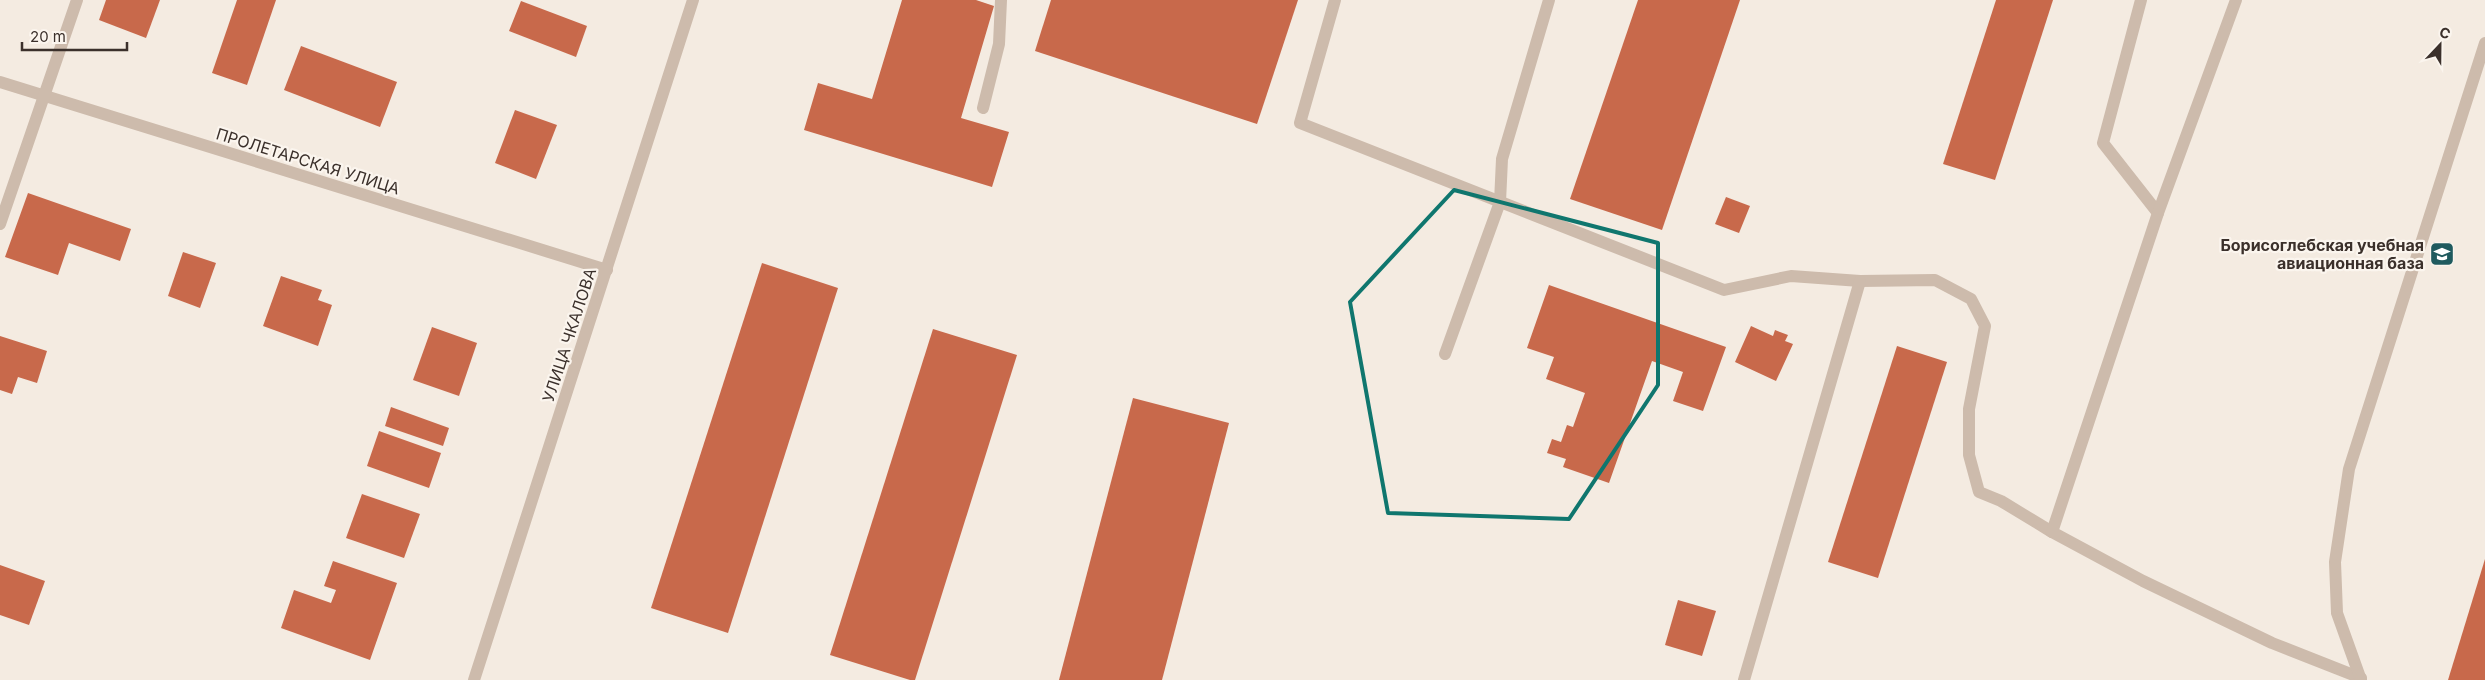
<svg xmlns="http://www.w3.org/2000/svg" width="2485" height="680" font-family="Inter,sans-serif">
	<style>
		.building { fill: #c8694b }
		.lines { fill: none; stroke-linecap: round; stroke-linejoin: round }
		.minor { stroke: #cdbbac; stroke-width: 12 }
		.marked { fill: none; stroke: #0f766e; stroke-width: 4; stroke-linejoin: round }
		.labels { text-anchor: middle; dominant-baseline: central; stroke-width: 4.5; stroke-linejoin: round; paint-order: stroke }
		.street-label { font-size: 16px; fill: #3b302b; stroke: #fbf5ee }
		.poi-label { font-size: 16px; font-weight: bold; fill: #3b302b; stroke: #fbf5ee; text-anchor: end }
	</style>
	<rect width="100%" height="100%" fill="#f4ebe1"/>
	<!-- building -->
	<g class="building">
		<polygon points="106,0 160,0 146,38 99,20"/>
		<polygon points="237,0 276,0 247,85 212,73"/>
		<polygon points="902,0 976,0 994,6 961,118 1009,132 992,187 804,130 818,83 872,99"/>
		<polygon points="1051,0 1298,0 1257,124 1035,51"/>
		<polygon points="1638,0 1740,0 1662,230 1570,199"/>
		<polygon points="1996,0 2053,0 1995,180 1943,164"/>
		<polygon points="521,1 587,26 576,57 509,31"/>
		<polygon points="301,46 397,82 380,127 284,90"/>
		<polygon points="515,110 557,125 536,179 495,163"/>
		<polygon points="28,193 131,229 120,261 69,243 58,275 5,257"/>
		<polygon points="1726,197 1750,206 1739,233 1715,224"/>
		<polygon points="183,252 216,263 200,308 168,296"/>
		<polygon points="762,263 838,288 728,633 651,608"/>
		<polygon points="281,276 322,290 318,300 332,305 318,346 263,326"/>
		<polygon points="1549,285 1726,347 1703,411 1673,401 1683,372 1652,361 1609,483 1563,467 1566,459 1547,453 1552,439 1561,442 1567,425 1573,427 1585,393 1546,379 1554,357 1527,348"/>
		<polygon points="1751,326 1773,336 1775,330 1788,335 1785,341 1793,344 1776,381 1735,362"/>
		<polygon points="432,327 477,343 459,396 413,380"/>
		<polygon points="933,329 1017,355 915,680 910,680 830,655"/>
		<polygon points="0,336 47,351 37,383 18,377 12,394 0,390"/>
		<polygon points="1897,346 1947,362 1878,578 1828,562"/>
		<polygon points="1133,398 1229,423 1162,680 1059,680"/>
		<polygon points="391,407 449,428 443,446 385,426"/>
		<polygon points="379,431 441,453 429,488 367,466"/>
		<polygon points="362,494 420,514 404,558 346,538"/>
		<polygon points="2485,559 2485,680 2448,680"/>
		<polygon points="333,561 397,583 370,660 281,628 294,590 331,603 336,590 324,586"/>
		<polygon points="0,565 45,581 29,625 0,615"/>
		<polygon points="1678,600 1716,611 1702,656 1665,645"/>
	</g>
	<g class="lines">
		<!-- minor -->
		<g class="minor">
			<polyline points="1335,0 1300,123 1724,290 1791,276 1860,281 1935,280 1971,299 1985,326 1969,409 1969,455 1979,492 2001,501 2052,532"/>
			<polyline points="2141,0 2103,143 2158,213"/>
			<polyline points="2236,0 2158,213 2052,532 2143,581 2272,643 2361,678"/>
			<polyline points="0,82 607,270"/>
			<polyline points="983,108 999,44 1001,0"/>
			<polyline points="0,224 77,0"/>
			<polyline points="1445,354 1500,202 1502,159 1549,0"/>
			<polyline points="474,680 693,0"/>
			<polyline points="1744,680 1860,281"/>
			<polyline points="2361,680 2337,613 2335,562 2349,469 2485,43"/>
		</g>
	</g>
	<!-- marked area -->
	<path class="marked" d="M1454 190 1658 243V385L1569 519 1388 513 1350 302Z"/>
	<!-- icons -->
	<defs>
		<symbol id="university-square" viewBox="-11 -11 22 22"><rect x="-9" y="-9" width="18" height="18" rx="4" fill="#1f5a5e" stroke="#fbf5ee"/><path d="M0-5L7-2L0 1L-7-2ZM-4 1L0 2.5L4 1V4Q0 6-4 4Z" fill="#fff"/></symbol>
	</defs>
	<g fill-rule="evenodd">
		<use href="#university-square" x="2428" y="240" width="28" height="28"/>
	</g>
	<g class="labels">
		<!-- street labels -->
		<g class="street-label">
			<text transform="translate(308 161) rotate(17)">ПРОЛЕТАРСКАЯ УЛИЦА</text>
			<text transform="translate(569 335) rotate(-72)">УЛИЦА ЧКАЛОВА</text>
		</g>
		<!-- poi labels -->
		<g class="poi-label">
			<text x="2424" y="245">Борисоглебская учебная<tspan x="2424" dy="18">авиационная база</tspan></text>
		</g>
	</g>
	<!-- north arrow -->
	<g transform="translate(2440 45) rotate(22)" stroke="#fbf5ee" stroke-width="4" paint-order="stroke">
	<path d="M0-4L9 19L0 12L-9 19Z" fill="#3b302b"/>
	<text y="-8" font-size="14" font-weight="bold" text-anchor="middle" fill="#3b302b">С</text>
	</g>
	<!-- scale -->
	<path d="M22 42v8h105v-8" fill="none" stroke="#3b302b" stroke-width="2.5"/>
	<text x="30" y="42" font-size="15" fill="#3b302b" stroke="#fbf5ee" stroke-width="4" paint-order="stroke">20 m</text>
</svg>
